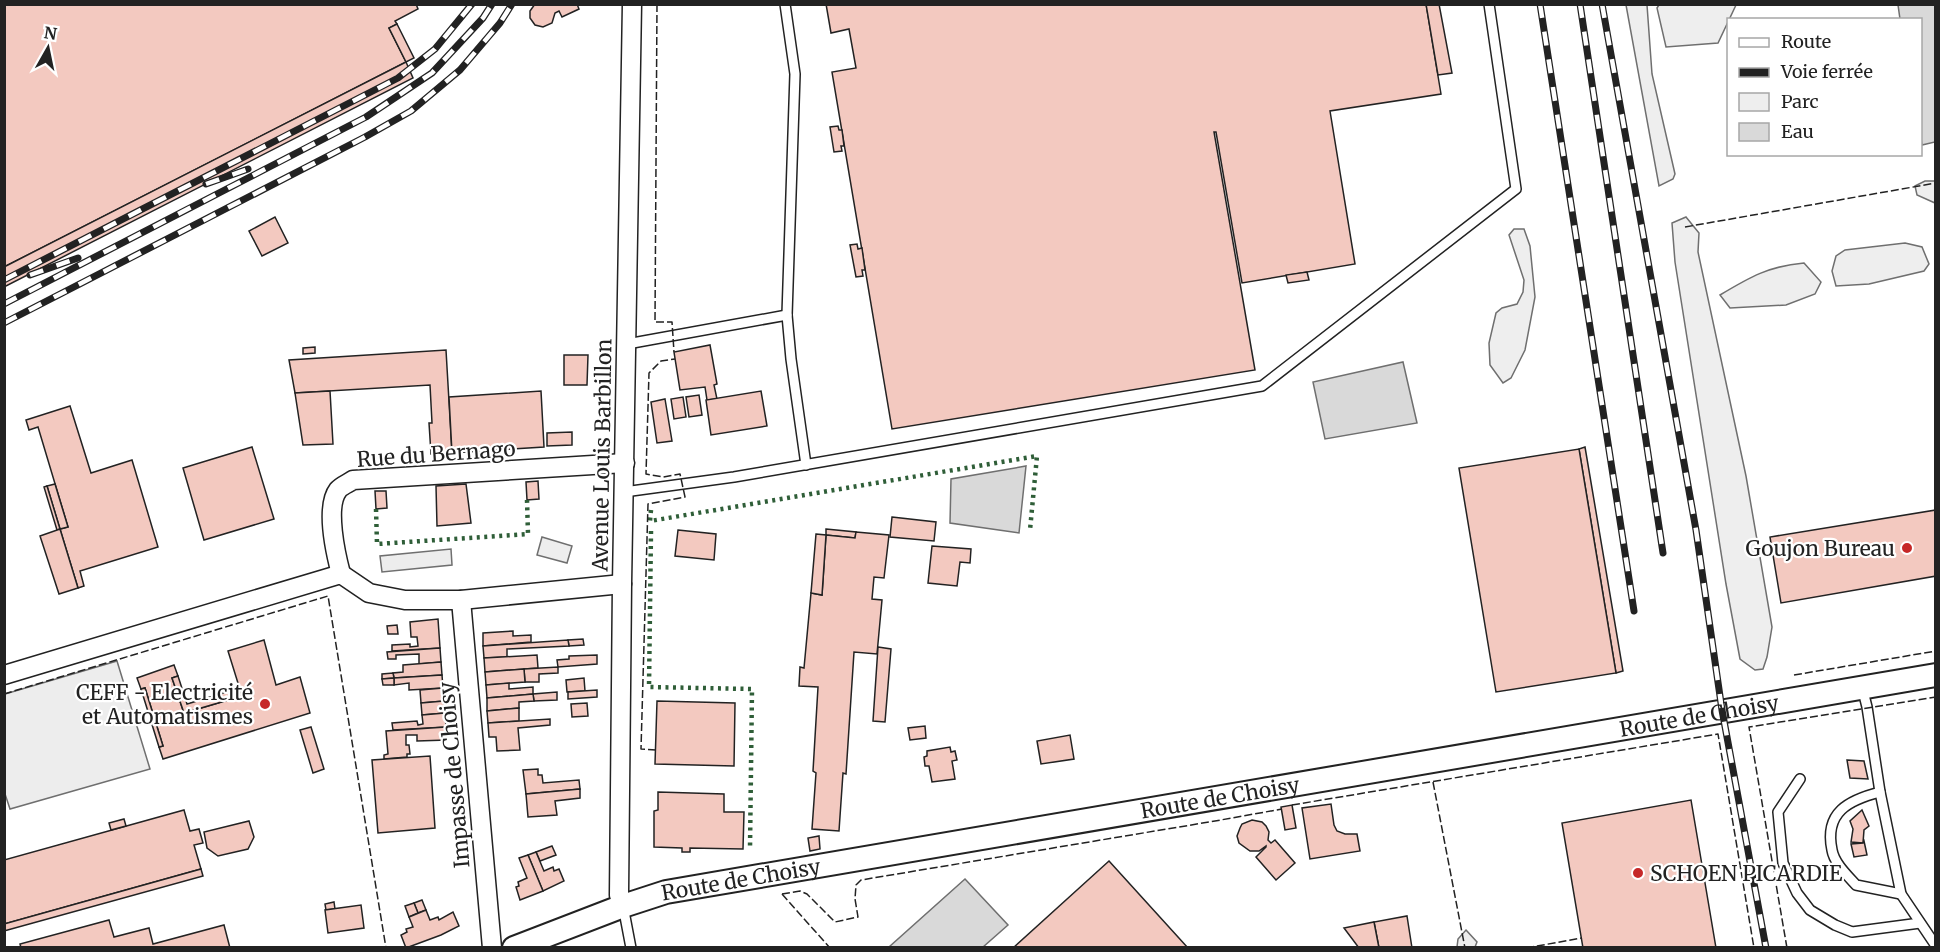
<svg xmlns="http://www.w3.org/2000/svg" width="1940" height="952" font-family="Merriweather,serif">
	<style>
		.green { fill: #eee; stroke: #6f6f6f; stroke-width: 1.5 }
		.parking { fill: #ededed; stroke: #6f6f6f; stroke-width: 1.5 }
		.water { fill: #d9d9d9; stroke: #6f6f6f; stroke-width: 1.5 }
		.building { fill: #f3c9c0; stroke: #222; stroke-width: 1.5 }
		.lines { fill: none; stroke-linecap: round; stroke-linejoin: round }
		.service-casing { stroke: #222; stroke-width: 12 }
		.minor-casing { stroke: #222; stroke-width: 21 }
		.tertiary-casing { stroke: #222; stroke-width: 26 }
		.service { stroke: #fff; stroke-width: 9 }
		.minor { stroke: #fff; stroke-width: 18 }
		.tertiary { stroke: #fff; stroke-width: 22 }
		.rail-casing { stroke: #222; stroke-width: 7 }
		.rail { stroke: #fff; stroke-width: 4.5; stroke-dasharray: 14; stroke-linecap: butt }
		.hedge { stroke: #2f5e38; stroke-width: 4.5; stroke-dasharray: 3 4.5; stroke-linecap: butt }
		.fence { stroke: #222; stroke-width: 1.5; stroke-dasharray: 8 3; stroke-linecap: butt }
		.poi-dot { fill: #c62828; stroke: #fff; stroke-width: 2 }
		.labels { text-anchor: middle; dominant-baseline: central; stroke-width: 4.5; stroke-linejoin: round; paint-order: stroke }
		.street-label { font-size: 21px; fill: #222; stroke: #fff }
		.poi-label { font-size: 21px; fill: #222; stroke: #fff; text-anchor: end }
	</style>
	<rect width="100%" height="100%" fill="#fff"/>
	<!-- green -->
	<g class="green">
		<polygon points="1626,5 1647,5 1652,74 1675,174 1673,179 1659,186"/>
		<polygon points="1659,5 1659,4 1736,5 1718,43 1666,47 1657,8"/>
		<polygon points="1925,181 1935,181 1935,203 1917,195 1915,186"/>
		<polygon points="1686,217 1699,233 1698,252 1746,476 1772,627 1767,657 1763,669 1755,670 1740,659 1726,584 1675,262 1672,223"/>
		<polygon points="1514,229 1524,229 1530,246 1535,297 1525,350 1511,378 1503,383 1490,365 1489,343 1496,313 1502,308 1517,304 1523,292 1524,280 1509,235"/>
		<polygon points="1905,243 1922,247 1929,264 1924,271 1869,284 1836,286 1832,271 1836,256 1845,250"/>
		<path d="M1804 263 1821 282 1815 294 1786 305 1730 308 1720 295C1750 277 1769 266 1804 263Z"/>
		<polygon points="542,537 572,546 567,563 537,555"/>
		<polygon points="1466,930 1477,942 1475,947 1457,947 1458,939"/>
	</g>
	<!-- parking -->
	<g class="parking">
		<polygon points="451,549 452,565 382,572 380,556"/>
		<polygon points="117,661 150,769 10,809 4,791 5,694"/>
	</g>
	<!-- water -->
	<g class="water">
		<polygon points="1898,5 1935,5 1935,142 1922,145 1921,138 1920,20 1900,19"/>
		<polygon points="1403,362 1417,423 1325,439 1313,382"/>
		<polygon points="1026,466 1019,533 950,523 951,479"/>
		<polygon points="965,879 1008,925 983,947 889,947"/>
	</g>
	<!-- building -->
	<g class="building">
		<polygon points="4,4 416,4 418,9 395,21 397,24 389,28 406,62 4,267"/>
		<polygon points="535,4 577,4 579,9 562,17 559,11 555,13 552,23 543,27 535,25 530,18 530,11"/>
		<polygon points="826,4 1426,4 1441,94 1330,111 1355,264 1242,283 1216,132 1214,132 1255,370 892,429 832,72 856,68 849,29 831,33"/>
		<polygon points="1426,4 1439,4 1452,73 1438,75"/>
		<polygon points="397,24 414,58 406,62 389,28"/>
		<polygon points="406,62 413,78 4,287 4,267"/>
		<polygon points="838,126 839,130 842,130 844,146 841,146 842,151 834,152 830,127"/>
		<polygon points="275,217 288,243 262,256 249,231"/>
		<polygon points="857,244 858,249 862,248 865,270 862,270 863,276 856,277 850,245"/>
		<polygon points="1307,272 1309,280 1288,283 1286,275"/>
		<polygon points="710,345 717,384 714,385 717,399 707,400 705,387 680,390 674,352"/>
		<polygon points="315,347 315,353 303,354 303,348"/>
		<polygon points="446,350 452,453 431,454 429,423 432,423 430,385 295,393 289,360"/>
		<polygon points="564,355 588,355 587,385 564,385"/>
		<polygon points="330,391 333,444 303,445 295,393"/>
		<polygon points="541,391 544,447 452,453 449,397"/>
		<polygon points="761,391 767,426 711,435 706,400"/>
		<polygon points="699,395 702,415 689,417 686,397"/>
		<polygon points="683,397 686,417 674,419 671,399"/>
		<polygon points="665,399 672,441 657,443 651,402"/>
		<polygon points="70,406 91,473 132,460 158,547 80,571 84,586 78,588 60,529 68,527 38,427 29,430 26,420"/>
		<polygon points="572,432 572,445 547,446 547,433"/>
		<polygon points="252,447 274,519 204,540 183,468"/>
		<polygon points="1585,447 1623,671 1616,673 1579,449"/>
		<polygon points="1579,449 1616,673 1496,692 1459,468"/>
		<polygon points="538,481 539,499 527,500 526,482"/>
		<polygon points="55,484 68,527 60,529 47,486"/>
		<polygon points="466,484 471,523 437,526 436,486"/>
		<polygon points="47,486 60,529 57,530 44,487"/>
		<polygon points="375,491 386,491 387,508 376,509"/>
		<polygon points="1936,510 1936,576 1781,603 1770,537"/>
		<polygon points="892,517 936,522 934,541 890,537"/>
		<polygon points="60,529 78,588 59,594 40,536"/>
		<polygon points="826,529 856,532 855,538 826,535"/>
		<polygon points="678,530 716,534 714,560 675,556"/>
		<polygon points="856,532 889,535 884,578 874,577 872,599 882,600 877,654 854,652 846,774 843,773 839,831 812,829 816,773 813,771 818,687 799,686 800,667 804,668 811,593 822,595 826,535 855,538"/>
		<polygon points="816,534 826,535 822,595 811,593"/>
		<polygon points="932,546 971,549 970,563 960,562 957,586 928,583"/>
		<polygon points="438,619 440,648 392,651 392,645 410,644 410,647 418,646 417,637 411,637 410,622"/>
		<polygon points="397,625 398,634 388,634 387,626"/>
		<polygon points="513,631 513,636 531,635 531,642 483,646 483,633"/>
		<polygon points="583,639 584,645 569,646 568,640"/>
		<polygon points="264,640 276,685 300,677 310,713 163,759 159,747 163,746 145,688 141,689 137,678 174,665 178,676 172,678 184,713 242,696 228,651"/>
		<polygon points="568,640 569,646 507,649 507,657 484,658 483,646"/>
		<polygon points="878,647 891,649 885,722 873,721"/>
		<polygon points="440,648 441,662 419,664 419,654 396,655 396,659 388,659 387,652"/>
		<polygon points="537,655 538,668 485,672 484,658"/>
		<polygon points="597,655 597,664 558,667 557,660 569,659 569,656"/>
		<polygon points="441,662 442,675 394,678 393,673 403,672 403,665"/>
		<polygon points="558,667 558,673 539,674 539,682 525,682 524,669"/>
		<polygon points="524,669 525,682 486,685 485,672"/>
		<polygon points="393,673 394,678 382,679 382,674"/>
		<polygon points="442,675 443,688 409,690 409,683 394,685 394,678"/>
		<polygon points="178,676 187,704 240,688 242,696 184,713 172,678"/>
		<polygon points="394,678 394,685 383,685 382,679"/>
		<polygon points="584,678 585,691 567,692 566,680"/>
		<polygon points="509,683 509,689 533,687 533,694 487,698 486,685"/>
		<polygon points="145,688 163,746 159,747 141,689"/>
		<polygon points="443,688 444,701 421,703 420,690"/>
		<polygon points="597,690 597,697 568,699 568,692"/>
		<polygon points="557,692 557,700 534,701 533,694"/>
		<polygon points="533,694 534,701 519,702 519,708 487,711 487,698"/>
		<polygon points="444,701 445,713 422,715 421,703"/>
		<polygon points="657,701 735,703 734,766 655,764"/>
		<polygon points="587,703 588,716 572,717 571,704"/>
		<polygon points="519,708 519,721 488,723 487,711"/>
		<polygon points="445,713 446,727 393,730 392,723 417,721 418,725 423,724 422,715"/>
		<polygon points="550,719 550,725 518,728 520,750 497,751 496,737 489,737 488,723"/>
		<polygon points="925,726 926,738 910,740 908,728"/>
		<polygon points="311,727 324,769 313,773 300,730"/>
		<polygon points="446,727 447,740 417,741 417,735 406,735 406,745 409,745 410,754 407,754 407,757 384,759 384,755 388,754 386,731"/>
		<polygon points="1070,735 1074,759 1041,764 1037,741"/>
		<polygon points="950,747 951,752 955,751 957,760 952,761 955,779 932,782 929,766 925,766 924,757 927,756 927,751"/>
		<polygon points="430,756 435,828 378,833 372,760"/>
		<polygon points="1847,760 1864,761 1868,779 1850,778"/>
		<polygon points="538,769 538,775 542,775 543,783 579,780 580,789 526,794 523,770"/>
		<polygon points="580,789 580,798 555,801 557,815 528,817 526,794"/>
		<polygon points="658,792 724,794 724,812 744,812 743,849 690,848 690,852 682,852 682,848 654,847 654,811 658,810"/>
		<polygon points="1691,800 1716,948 1583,948 1562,823"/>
		<polygon points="1331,804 1334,825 1337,831 1345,834 1357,834 1360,851 1310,859 1302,808"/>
		<polygon points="1292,805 1296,828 1285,830 1281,807"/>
		<polygon points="184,810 190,831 199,829 203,843 194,845 201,869 4,924 4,860"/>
		<polygon points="1862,810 1869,826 1864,830 1863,843 1851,842 1853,829 1850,821"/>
		<polygon points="124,819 126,826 111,830 109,823"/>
		<polygon points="1252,820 1262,822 1266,826 1269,832 1268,840 1271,843 1275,840 1295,863 1276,880 1256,857 1266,847 1266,846 1259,851 1250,851 1239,843 1237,836 1240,828 1242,824"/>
		<polygon points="249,821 254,837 248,849 218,856 207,848 204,832"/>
		<polygon points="819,836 820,849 810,851 808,838"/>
		<polygon points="1864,841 1867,855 1854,857 1851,844 1863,843"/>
		<polygon points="552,846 556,855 540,861 536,852"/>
		<polygon points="536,852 544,871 553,867 554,871 559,869 564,881 543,891 528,855"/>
		<polygon points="528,855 543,891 520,900 516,887 519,886 518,882 527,878 519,858"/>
		<polygon points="1109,861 1188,948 1013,948"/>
		<polygon points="201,869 203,876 4,931 4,924"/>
		<polygon points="422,900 426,910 418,913 414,903"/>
		<polygon points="334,902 335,909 326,910 325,904"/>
		<polygon points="414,903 418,913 409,917 405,906"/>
		<polygon points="361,905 364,928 328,933 325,910"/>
		<polygon points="426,910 430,920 438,917 439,920 453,912 459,926 441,935 406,948 401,935 407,932 406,929 413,927 409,917"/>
		<polygon points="1407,916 1412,948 1379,948 1374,922"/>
		<polygon points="109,920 114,937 149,928 153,944 224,925 230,948 21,948 20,944"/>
		<polygon points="1374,922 1379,948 1359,948 1344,928"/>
	</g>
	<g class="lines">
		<defs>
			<g id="service">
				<polyline points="785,4 795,74 787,315 791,359 806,465"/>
				<polyline points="627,344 787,315"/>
				<polyline points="624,492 734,477 1262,386 1516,189 1489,4"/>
				<polyline points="1862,687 1867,707 1880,792 1901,894 1936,946"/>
				<polyline points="1800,779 1778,812 1783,863 1797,893 1810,910 1835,925 1852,932 1920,923"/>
				<path d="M1880 792C1849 800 1824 812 1832 850 1834 863 1848 876 1856 885L1901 894"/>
				<polyline points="623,906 631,948"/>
			</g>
			<g id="minor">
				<path d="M341 574C336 555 325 507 338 490 341 486 349 483 353 480L625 463"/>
				<polyline points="461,600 492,948"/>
				<polyline points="4,675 341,574 369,593 405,600 461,600 622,584"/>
				<polyline points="623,906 619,895 622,584 632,4"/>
			</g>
			<g id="tertiary">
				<path id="s1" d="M514 948 623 906 666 892 1936 675"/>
			</g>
		</defs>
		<!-- service casing -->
		<use href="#service" class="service-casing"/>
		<!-- minor casing -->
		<use href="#minor" class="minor-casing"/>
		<!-- tertiary casing -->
		<use href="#tertiary" class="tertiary-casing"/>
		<!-- service -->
		<use href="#service" class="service"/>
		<!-- minor -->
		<use href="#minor" class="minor"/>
		<!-- tertiary -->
		<use href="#tertiary" class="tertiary"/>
		<defs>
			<g id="rail">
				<polyline points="1540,4 1634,611"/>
				<polyline points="1580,4 1663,553"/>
				<polyline points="1602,4 1696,530 1722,710 1766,948"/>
				<polyline points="206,184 248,169"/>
				<polyline points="30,275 78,258"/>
				<polyline points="4,280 398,78 435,49 472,4"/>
				<polyline points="4,304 366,117 432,73 483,18 492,4"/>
				<polyline points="4,323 365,137 411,111 460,70 500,23 512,4"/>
			</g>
		</defs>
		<!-- rail casing -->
		<use href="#rail" class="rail-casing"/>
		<!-- rail -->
		<use href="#rail" class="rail"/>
		<!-- hedge -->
		<g class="hedge">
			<polyline points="376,509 377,544 528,534 527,500"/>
			<polyline points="651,510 650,521 1037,456 1030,530"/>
			<polyline points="651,531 649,687 752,689 750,848"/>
		</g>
		<!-- fence -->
		<g class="fence">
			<polyline points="657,4 655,322 672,322 674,352"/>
			<polyline points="1685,227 1936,183"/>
			<polyline points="1794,675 1936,651"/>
			<polyline points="4,694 328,596 386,948"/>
			<polyline points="656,750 641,749 648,504 685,497 680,474 663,477 646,474 649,373 661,361 675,359"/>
			<polyline points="1433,782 1465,948"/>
			<polyline points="1292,805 1718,734 1754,948"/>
			<polyline points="782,894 800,891 807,894 835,922 858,917 855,899 856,885 861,880 1215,821 1282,809"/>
			<polyline points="782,894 830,948"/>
			<polyline points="1526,948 1582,938"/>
			<polyline points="1787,948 1749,727 1936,697"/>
		</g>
	</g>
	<!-- markers -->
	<g class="poi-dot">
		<circle cx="1907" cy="548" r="6"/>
		<circle cx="265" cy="704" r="6"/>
		<circle cx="1638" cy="873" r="6"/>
	</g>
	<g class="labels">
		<!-- street labels -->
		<g class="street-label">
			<text transform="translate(436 454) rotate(-4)">Rue du Bernago</text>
			<text transform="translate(602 455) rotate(-89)">Avenue Louis Barbillon</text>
			<text stroke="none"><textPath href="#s1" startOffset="1210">Route de Choisy</textPath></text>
			<text transform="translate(454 775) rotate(-95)">Impasse de Choisy</text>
			<text stroke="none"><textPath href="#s1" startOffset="724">Route de Choisy</textPath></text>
			<text stroke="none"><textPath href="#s1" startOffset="238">Route de Choisy</textPath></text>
		</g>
		<!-- poi labels -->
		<g class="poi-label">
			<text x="1895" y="548">Goujon Bureau</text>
			<text x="253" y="692">CEFF - Electricité<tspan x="253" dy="24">et Automatismes</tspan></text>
			<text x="1650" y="873" text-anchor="start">SCHOEN PICARDIE</text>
		</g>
	</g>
	<!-- border -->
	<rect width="1940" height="952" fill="none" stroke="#222222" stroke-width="12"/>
	<!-- legend -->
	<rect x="1727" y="18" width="195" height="138" fill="#ffffff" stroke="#a7a7a7" stroke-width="1.5"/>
	<rect x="1739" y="38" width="30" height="9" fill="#ffffff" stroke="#a7a7a7" stroke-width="1.5"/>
	<text x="1781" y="48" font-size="18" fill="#222222">Route</text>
	<rect x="1739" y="68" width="30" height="9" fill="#222222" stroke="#a7a7a7" stroke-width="1.5"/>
	<text x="1781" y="78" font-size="18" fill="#222222">Voie ferrée</text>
	<rect x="1739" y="93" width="30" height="18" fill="#eeeeee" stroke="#a7a7a7" stroke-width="1.5"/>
	<text x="1781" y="108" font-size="18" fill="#222222">Parc</text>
	<rect x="1739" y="123" width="30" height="18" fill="#d9d9d9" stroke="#a7a7a7" stroke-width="1.5"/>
	<text x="1781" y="138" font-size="18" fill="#222222">Eau</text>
	<!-- north arrow -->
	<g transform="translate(48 48) rotate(9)" stroke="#ffffff" stroke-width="4.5" paint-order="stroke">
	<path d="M0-4.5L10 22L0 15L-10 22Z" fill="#222222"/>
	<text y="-9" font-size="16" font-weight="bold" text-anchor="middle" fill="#222222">N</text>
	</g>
</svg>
